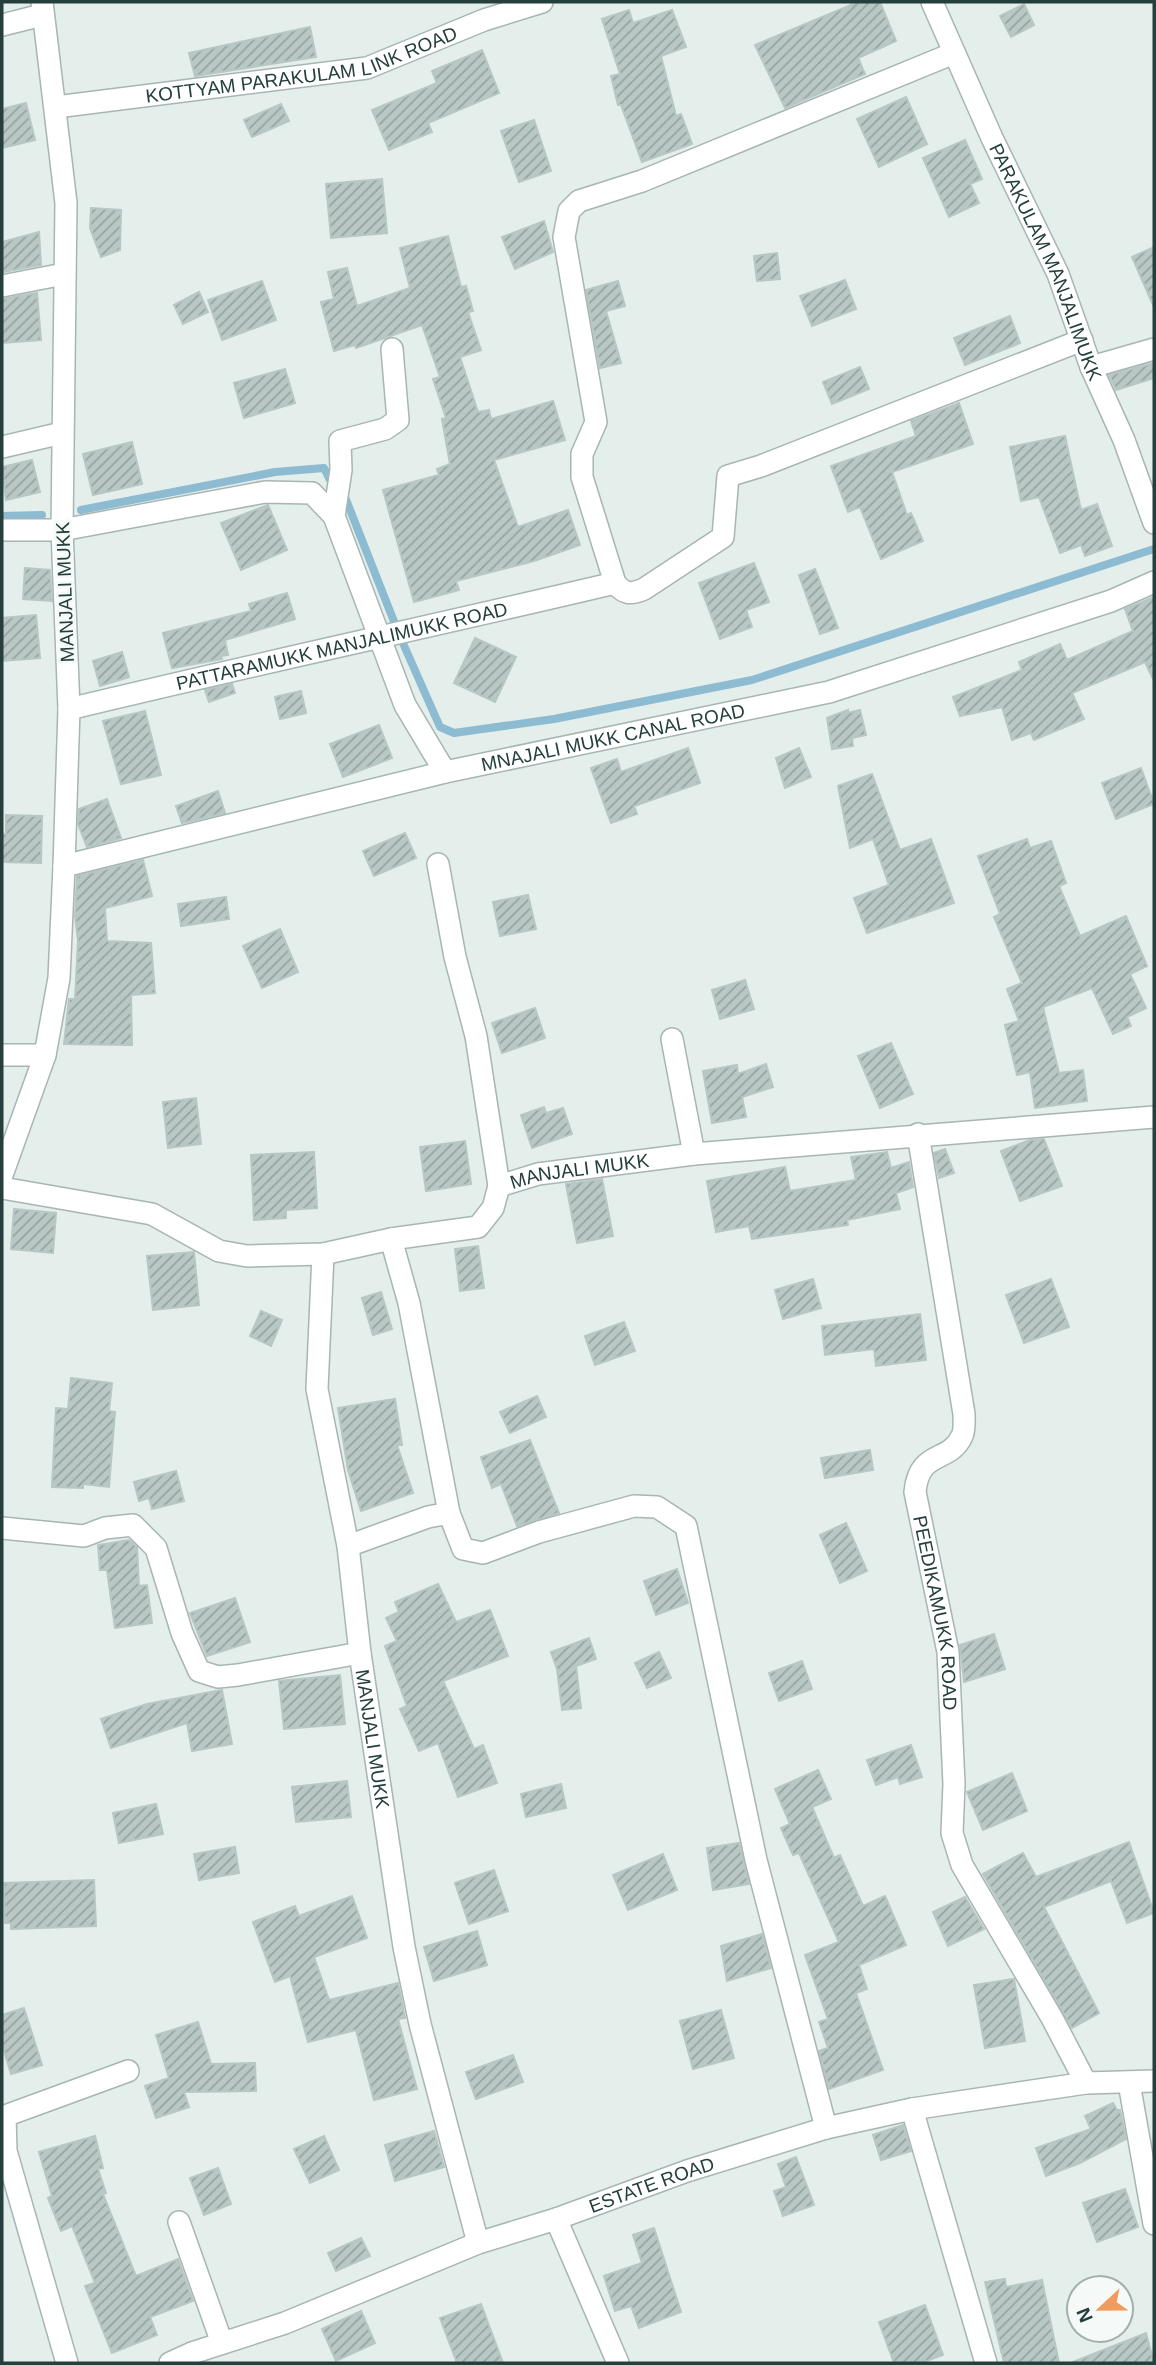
<svg xmlns="http://www.w3.org/2000/svg" width="1156" height="2365" font-family="Arial,sans-serif">
	<style>
		.lines { fill: none; stroke-linecap: round; stroke-linejoin: round }
		.stream { stroke: #8dbbd1; stroke-width: 8 }
		.building { fill: url(#building-hatch); stroke: #b7c7c3; stroke-width: 2 }
		.minor-casing { stroke: #a7b6b3; stroke-width: 24 }
		.minor { stroke: #fff; stroke-width: 21 }
		.labels { text-anchor: middle; dominant-baseline: central; stroke-width: 6; stroke-linejoin: round; paint-order: stroke }
		.street-label { font-size: 19px; fill: #243f3c; stroke: #f5faf8 }
	</style>
	<defs>
		<pattern id="building-hatch" width="6" height="6" patternUnits="userSpaceOnUse" patternTransform="scale(1.75)"><rect width="6" height="6" fill="#b9c8c5"/><path d="M-1 1l2-2M0 6l6-6M5 7l2-2" fill="none" stroke="#96a4a1"/></pattern>
	</defs>
	<rect width="100%" height="100%" fill="#e4eeeb"/>
	<g class="lines">
		<!-- stream -->
		<g class="stream">
			<polyline points="345,497 395,624"/>
			<polyline points="81,510 275,472 324,468 330,480"/>
			<polyline points="2,516 42,515"/>
			<polyline points="402,641 440,727 454,733 554,719 752,680 1154,549"/>
		</g>
	</g>
	<!-- building -->
	<g class="building">
		<polygon points="858,2 880,2 896,41 858,58 865,74 785,108 755,45"/>
		<polygon points="1024,4 1034,25 1011,37 1000,16"/>
		<polygon points="629,10 633,23 672,10 686,47 661,56 676,116 681,114 692,144 642,162 621,105 618,105 611,76 620,74 602,19"/>
		<polygon points="310,27 316,57 195,76 189,53"/>
		<polygon points="482,50 499,93 428,123 432,132 389,150 372,110 437,83 432,71"/>
		<polygon points="906,97 927,144 879,167 857,119"/>
		<polygon points="26,103 35,140 2,148 2,109"/>
		<polygon points="281,104 289,121 252,137 244,120"/>
		<polygon points="534,120 551,171 519,182 501,131"/>
		<polygon points="965,140 982,179 970,184 979,203 949,217 923,158"/>
		<polygon points="382,179 387,233 331,238 326,184"/>
		<polygon points="91,208 121,210 120,250 101,257 90,228"/>
		<polygon points="544,221 553,252 515,269 502,237"/>
		<polygon points="39,232 41,265 3,272 2,242"/>
		<polygon points="448,236 461,287 466,286 473,311 468,312 481,350 460,357 478,412 489,410 491,419 553,401 565,440 494,460 518,527 568,510 580,545 534,561 456,581 459,590 414,602 383,490 439,475 437,469 450,464 442,419 446,418 433,379 440,377 422,325 356,348 355,345 334,351 321,302 334,299 328,272 347,268 357,306 410,288 400,248"/>
		<polygon points="1154,247 1154,307 1132,257"/>
		<polygon points="777,253 780,279 757,281 754,256"/>
		<polygon points="845,280 856,309 812,326 800,296"/>
		<polygon points="262,281 276,320 222,340 208,300"/>
		<polygon points="618,281 625,306 606,311 621,363 600,368 586,290"/>
		<polygon points="199,292 208,312 183,324 174,305"/>
		<polygon points="37,293 41,340 2,343 2,299"/>
		<polygon points="1010,316 1020,343 965,365 954,338"/>
		<polygon points="1154,363 1154,378 1116,390 1109,375"/>
		<polygon points="860,367 869,389 832,404 823,382"/>
		<polygon points="285,369 295,403 244,418 234,383"/>
		<polygon points="959,403 973,444 892,472 907,515 911,513 923,541 881,559 860,507 848,512 831,466 916,436 911,421"/>
		<polygon points="1065,436 1081,510 1097,504 1112,546 1085,556 1081,545 1060,553 1039,497 1021,501 1010,447"/>
		<polygon points="132,442 142,484 93,495 83,454"/>
		<polygon points="32,460 40,492 6,500 2,467"/>
		<polygon points="268,505 287,550 241,570 221,523"/>
		<polygon points="754,563 769,602 746,610 752,627 720,639 699,583"/>
		<polygon points="25,568 50,570 52,601 23,599"/>
		<polygon points="815,569 838,628 820,634 799,575"/>
		<polygon points="287,593 295,619 225,640 228,655 221,656 222,659 172,668 163,633 251,611 249,604"/>
		<polygon points="1154,597 1154,681 1145,662 1072,693 1084,719 1034,740 1031,733 1012,740 1002,707 960,716 953,697 1022,670 1019,662 1060,644 1067,660 1133,631 1125,609"/>
		<polygon points="36,615 40,658 2,661 2,618"/>
		<polygon points="475,638 516,657 495,702 454,683"/>
		<polygon points="122,652 129,677 100,686 93,661"/>
		<polygon points="232,684 235,693 209,702 205,690"/>
		<polygon points="301,691 306,713 280,719 275,697"/>
		<polygon points="848,710 848,713 860,710 866,735 852,738 853,746 832,749 827,718"/>
		<polygon points="145,711 161,775 121,784 103,721"/>
		<polygon points="379,725 392,758 343,777 330,744"/>
		<polygon points="688,748 700,783 634,806 637,814 611,823 591,768 617,759 621,772"/>
		<polygon points="799,748 811,777 785,788 776,758"/>
		<polygon points="1141,768 1154,804 1116,819 1102,783"/>
		<polygon points="872,774 900,850 931,839 954,903 867,933 854,898 889,885 873,839 850,848 838,786"/>
		<polygon points="218,791 225,813 182,823 176,806"/>
		<polygon points="107,799 121,838 87,847 78,824 79,809"/>
		<polygon points="6,815 42,816 41,863 2,862 2,834 6,834"/>
		<polygon points="405,833 416,858 374,876 363,851"/>
		<polygon points="1027,839 1030,848 1051,841 1066,883 1059,886 1080,936 1126,916 1147,966 1130,974 1146,1008 1127,1017 1131,1026 1113,1034 1092,988 1043,1007 1059,1073 1083,1070 1087,1101 1035,1108 1030,1072 1017,1075 1005,1025 1019,1021 1007,989 1022,983 994,917 1000,914 978,856"/>
		<polygon points="143,860 152,896 105,908 107,941 151,943 155,993 131,995 132,1045 64,1044 69,999 75,999 78,941 75,916 77,876"/>
		<polygon points="528,895 536,929 500,936 493,902"/>
		<polygon points="226,897 229,919 181,926 178,904"/>
		<polygon points="280,929 298,972 262,988 243,946"/>
		<polygon points="745,980 754,1009 720,1019 712,990"/>
		<polygon points="535,1008 545,1038 502,1053 492,1023"/>
		<polygon points="891,1043 913,1094 880,1108 858,1056"/>
		<polygon points="766,1064 773,1087 742,1097 746,1117 712,1123 703,1071 737,1065 738,1074"/>
		<polygon points="196,1098 201,1144 168,1148 163,1102"/>
		<polygon points="544,1107 546,1113 563,1108 572,1134 532,1148 521,1115"/>
		<polygon points="1044,1139 1062,1186 1020,1201 1001,1151 1030,1140"/>
		<polygon points="465,1141 471,1184 426,1191 420,1147"/>
		<polygon points="945,1149 954,1173 939,1178 934,1153"/>
		<polygon points="314,1152 317,1208 286,1210 286,1218 254,1220 251,1155"/>
		<polygon points="887,1152 891,1168 909,1162 913,1187 896,1193 900,1209 847,1220 848,1225 752,1239 749,1226 716,1232 707,1181 785,1167 790,1191 856,1180 851,1157"/>
		<polygon points="602,1179 613,1236 577,1243 566,1184"/>
		<polygon points="14,1209 56,1213 53,1253 11,1249"/>
		<polygon points="478,1246 484,1288 460,1291 455,1249"/>
		<polygon points="194,1252 199,1305 153,1310 147,1256"/>
		<polygon points="813,1279 821,1308 783,1319 775,1290"/>
		<polygon points="1051,1279 1069,1327 1024,1343 1006,1295"/>
		<polygon points="381,1292 392,1329 373,1335 362,1298"/>
		<polygon points="261,1311 282,1320 271,1346 250,1336"/>
		<polygon points="920,1314 926,1360 876,1366 874,1349 825,1355 822,1326"/>
		<polygon points="624,1322 635,1351 595,1365 585,1336"/>
		<polygon points="71,1378 112,1383 109,1411 115,1412 109,1487 83,1484 83,1488 52,1487 56,1408 68,1409"/>
		<polygon points="537,1396 546,1417 510,1433 500,1412"/>
		<polygon points="395,1399 402,1445 397,1445 413,1493 361,1511 348,1470 338,1408"/>
		<polygon points="530,1440 559,1513 517,1526 501,1484 492,1488 481,1457"/>
		<polygon points="870,1450 873,1470 825,1478 821,1458"/>
		<polygon points="176,1471 184,1501 152,1509 149,1498 139,1501 134,1482"/>
		<polygon points="846,1523 867,1571 840,1583 820,1535"/>
		<polygon points="129,1540 137,1547 139,1586 147,1585 152,1623 115,1628 107,1570 100,1570 98,1545"/>
		<polygon points="677,1569 688,1603 656,1615 644,1581"/>
		<polygon points="438,1584 456,1622 490,1610 508,1656 443,1681 474,1749 483,1745 497,1783 458,1797 438,1743 419,1751 400,1709 407,1706 385,1646 397,1641 386,1618 399,1612 395,1602"/>
		<polygon points="235,1598 250,1642 207,1656 190,1613"/>
		<polygon points="994,1634 1005,1669 964,1682 960,1645"/>
		<polygon points="589,1638 596,1659 576,1666 581,1708 562,1710 557,1669 551,1652"/>
		<polygon points="659,1652 671,1678 647,1688 635,1663"/>
		<polygon points="802,1661 812,1689 779,1701 769,1673"/>
		<polygon points="340,1675 345,1724 284,1729 279,1681"/>
		<polygon points="222,1690 232,1744 192,1751 187,1723 111,1748 101,1719 147,1704"/>
		<polygon points="911,1745 922,1777 900,1784 898,1777 876,1785 867,1760"/>
		<polygon points="818,1770 831,1799 812,1807 834,1858 840,1855 863,1906 885,1896 906,1945 859,1965 867,1989 856,1993 883,2070 829,2089 819,2051 828,2048 819,2022 828,2019 805,1955 839,1942 799,1853 793,1855 781,1828 790,1824 775,1789"/>
		<polygon points="1012,1773 1027,1811 983,1830 967,1792"/>
		<polygon points="347,1781 351,1817 296,1822 292,1787"/>
		<polygon points="561,1784 566,1808 526,1817 521,1794"/>
		<polygon points="156,1804 163,1834 119,1843 113,1813"/>
		<polygon points="1129,1842 1154,1913 1127,1923 1111,1881 1044,1907 1099,2013 1072,2028 983,1874 1023,1853 1036,1877"/>
		<polygon points="739,1843 749,1884 713,1890 707,1848"/>
		<polygon points="235,1847 239,1873 199,1880 194,1854"/>
		<polygon points="663,1854 677,1890 628,1910 613,1875"/>
		<polygon points="494,1870 508,1911 469,1924 455,1883"/>
		<polygon points="94,1880 96,1926 11,1929 11,1923 5,1923 4,1883"/>
		<polygon points="352,1896 367,1938 314,1957 329,2000 398,1983 405,2018 398,2019 417,2089 374,2100 356,2030 308,2042 290,1976 275,1982 253,1922 295,1906 299,1916"/>
		<polygon points="965,1897 984,1929 948,1946 933,1912"/>
		<polygon points="477,1931 487,1965 434,1981 424,1947"/>
		<polygon points="762,1934 771,1968 727,1981 721,1946"/>
		<polygon points="1014,1979 1025,2041 985,2048 974,1985"/>
		<polygon points="24,2008 42,2065 11,2074 2,2044 2,2015"/>
		<polygon points="721,2010 734,2058 693,2069 680,2021"/>
		<polygon points="198,2022 211,2064 255,2063 256,2091 184,2092 189,2107 156,2118 145,2086 169,2078 156,2035"/>
		<polygon points="513,2055 523,2082 476,2099 466,2072"/>
		<polygon points="1113,2103 1117,2110 1120,2110 1126,2139 1080,2163 1046,2176 1036,2148 1091,2129 1085,2116"/>
		<polygon points="903,2125 911,2151 881,2160 873,2135"/>
		<polygon points="434,2131 444,2167 395,2181 385,2145"/>
		<polygon points="95,2136 103,2168 98,2169 106,2193 103,2194 136,2276 178,2259 193,2301 150,2317 157,2335 112,2353 85,2286 95,2283 72,2226 61,2231 48,2198 52,2196 39,2152"/>
		<polygon points="324,2136 339,2170 310,2183 294,2149"/>
		<polygon points="796,2157 814,2205 783,2216 774,2191 786,2187 778,2164"/>
		<polygon points="218,2168 231,2204 204,2215 190,2178"/>
		<polygon points="1125,2189 1138,2227 1097,2242 1083,2203"/>
		<polygon points="654,2228 681,2312 639,2328 631,2306 615,2311 604,2276 642,2263 633,2235"/>
		<polygon points="361,2238 370,2256 336,2271 328,2253"/>
		<polygon points="1005,2279 1006,2287 1042,2280 1059,2363 1004,2363 985,2282"/>
		<polygon points="481,2304 503,2363 457,2363 440,2318"/>
		<polygon points="925,2305 943,2355 921,2363 894,2363 879,2322"/>
		<polygon points="361,2311 375,2343 336,2361 322,2329"/>
		<polygon points="1146,2333 1154,2363 1073,2363 1073,2362"/>
	</g>
	<g class="lines">
		<defs>
			<g id="minor">
				<path id="s1" d="M932 2 992 138 1058 274 1091 367 1124 440 1154 523"/>
				<polyline points="2,25 42,15"/>
				<path d="M954 53 642 181 579 201 569 211 564 237 596 422 582 454V477L615 583C624 594 630 595 644 589L723 537 728 476 761 466 1082 340"/>
				<path id="s2" d="M56 107 367 68 484 20 542 2"/>
				<polyline points="2,286 64,274"/>
				<polyline points="1091,367 1154,349"/>
				<polyline points="2,447 62,433"/>
				<polyline points="334,516 341,470 340,441 385,429 398,420 392,349"/>
				<polyline points="2,530 62,530 265,492 312,493 334,516 405,705 445,772"/>
				<path id="s3" d="M69 709C251 665 433 626 615 583"/>
				<polyline points="438,864 455,957 476,1036 499,1186"/>
				<path id="s4" d="M64 866 445 772 829 692 1111 601 1154 582"/>
				<polyline points="672,1039 694,1154"/>
				<polyline points="2,1055 45,1055"/>
				<path id="s5" d="M918 1134 964 1414C964 1420 965 1430 962 1436 949 1464 919 1449 915 1492L948 1652 954 1784 952 1833 962 1865 1052 2018 1086 2083"/>
				<polyline points="2,1175 45,1055 59,978 64,866 69,709 62,530 66,203 42,2"/>
				<path id="s6" d="M2 1188 152 1214 219 1251 247 1256 323 1254 391 1239 478 1227 493 1208 499 1186 538 1174 694 1154 1154 1117"/>
				<polyline points="391,1239 409,1303 449,1513 463,1549 483,1553 539,1532 634,1506 657,1507 686,1526 756,1860 826,2128"/>
				<polyline points="323,1254 317,1389 348,1546"/>
				<path id="s7" d="M449 1513 428 1517 348 1546 360 1653 404 1947 420 2024 478 2243"/>
				<polyline points="2,1528 84,1536 105,1528 133,1525 156,1548 182,1633 199,1671 218,1677 238,1675 360,1653"/>
				<polyline points="1129,2083 1154,2224"/>
				<polyline points="912,2109 986,2363"/>
				<polyline points="556,2219 618,2363"/>
				<polyline points="179,2222 222,2343"/>
				<polyline points="67,2363 6,2151 5,2116 128,2071"/>
				<path id="s8" d="M170 2363 192 2353 285 2323 478 2243 556 2219 687 2171 826 2128 912 2109 1086 2083 1154 2081"/>
			</g>
		</defs>
		<!-- minor casing -->
		<use href="#minor" class="minor-casing"/>
		<!-- minor -->
		<use href="#minor" class="minor"/>
	</g>
	<g class="labels">
		<!-- street labels -->
		<g class="street-label">
			<text stroke="none"><textPath href="#s2" startOffset="250">KOTTYAM PARAKULAM LINK ROAD</textPath></text>
			<text stroke="none"><textPath href="#s1" startOffset="284">PARAKULAM MANJALIMUKK</textPath></text>
			<text transform="translate(65 592) rotate(-92)">MANJALI MUKK</text>
			<text stroke="none"><textPath href="#s3" startOffset="280">PATTARAMUKK MANJALIMUKK ROAD</textPath></text>
			<text stroke="none"><textPath href="#s4" startOffset="564">MNAJALI MUKK CANAL ROAD</textPath></text>
			<text stroke="none"><textPath href="#s6" startOffset="620">MANJALI MUKK</textPath></text>
			<text stroke="none"><textPath href="#s5" startOffset="506">PEEDIKAMUKK ROAD</textPath></text>
			<text stroke="none"><textPath href="#s7" startOffset="301">MANJALI MUKK</textPath></text>
			<text stroke="none"><textPath href="#s8" startOffset="514">ESTATE ROAD</textPath></text>
		</g>
	</g>
	<!-- border -->
	<rect width="1156" height="2365" fill="none" stroke="#243f3c" stroke-width="7"/>
	<!-- north arrow -->
	<g transform="translate(1100 2309) rotate(248)"><circle r="33" fill="#f5faf8" stroke="#a1afad" stroke-width="2"/>
	<path d="M0-5L12 26L0 18L-12 26Z" fill="#f09c5f"/>
	<text y="-10" font-size="19" font-weight="bold" text-anchor="middle" fill="#243f3c">N</text>
	</g>
</svg>
